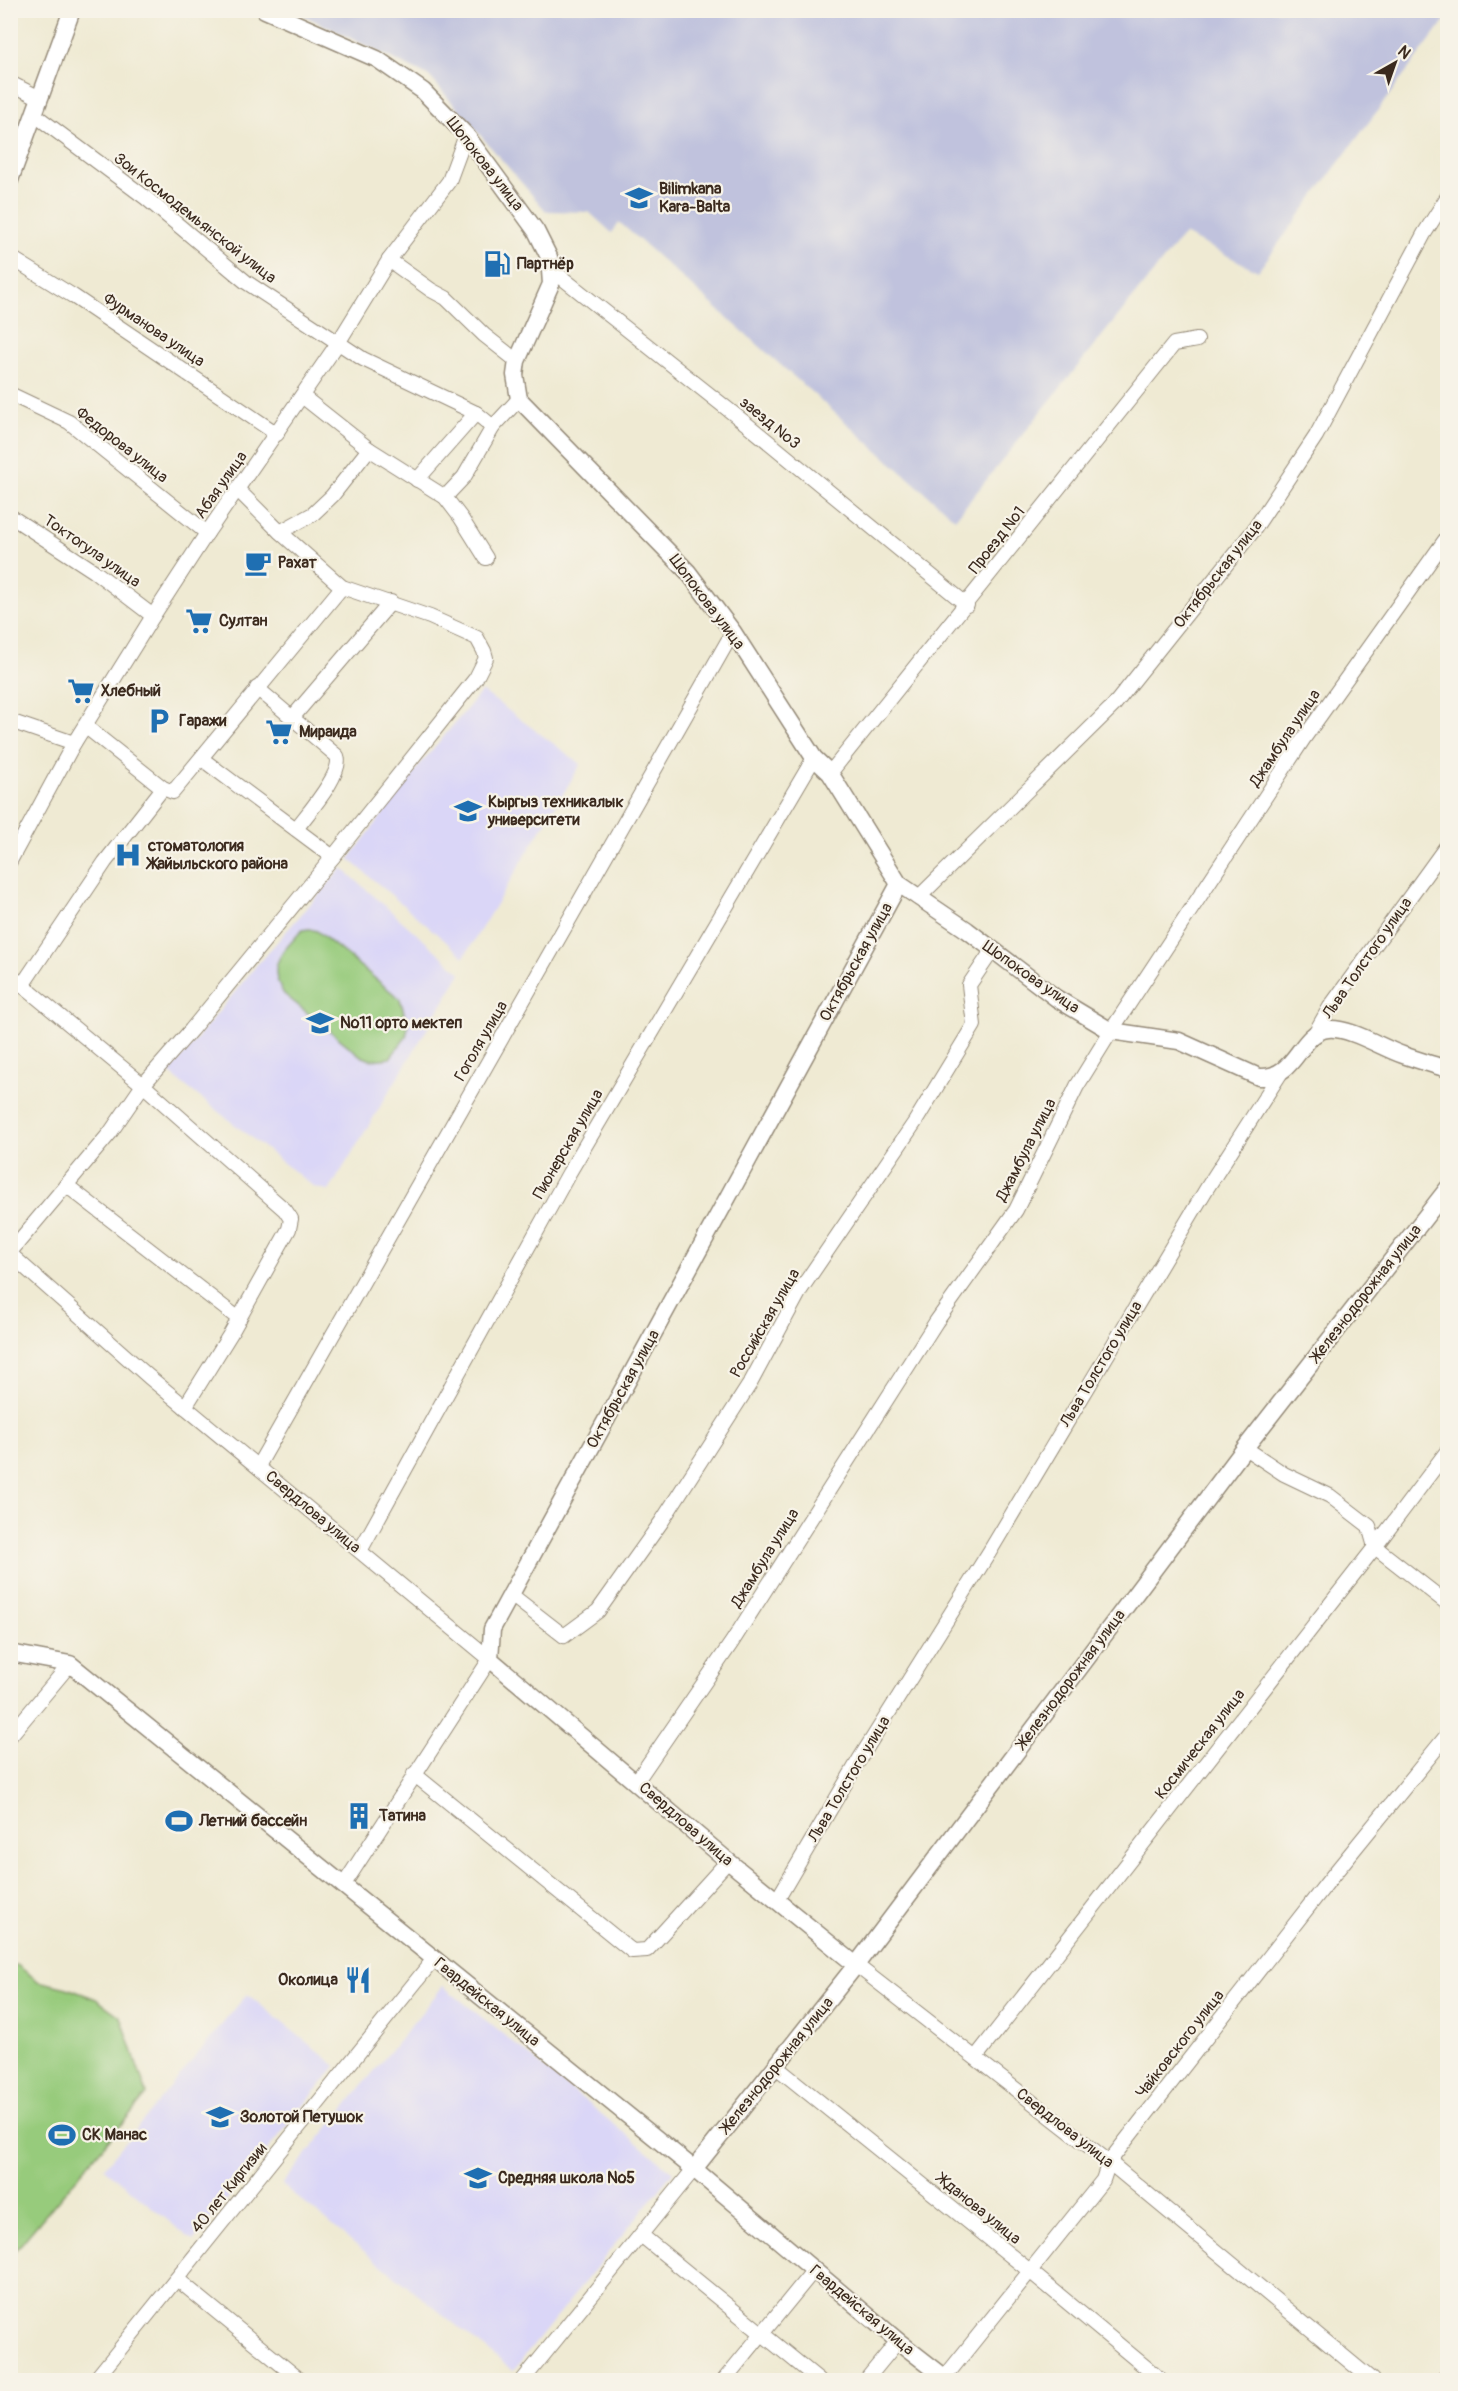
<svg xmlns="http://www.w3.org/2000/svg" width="1458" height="2391" font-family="Pangolin,sans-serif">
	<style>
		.built { fill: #dad6f7 }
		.industrial { fill: #c0c2dd }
		.green { fill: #97cb7c; stroke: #697a4d; stroke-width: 1.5 }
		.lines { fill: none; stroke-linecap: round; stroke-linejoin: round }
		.minor-casing { stroke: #958a78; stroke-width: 16 }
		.tertiary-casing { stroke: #958a78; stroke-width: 19 }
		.minor { stroke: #fff; stroke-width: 14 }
		.tertiary { stroke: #fff; stroke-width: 16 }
		.labels { text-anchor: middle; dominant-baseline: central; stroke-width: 4.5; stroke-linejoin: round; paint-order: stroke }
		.street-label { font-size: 16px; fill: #3b2a1e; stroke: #f7f3e8 }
		.poi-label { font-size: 16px; font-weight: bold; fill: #3b2a1e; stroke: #f7f3e8; text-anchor: start }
	</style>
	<rect width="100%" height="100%" fill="#f7f3e8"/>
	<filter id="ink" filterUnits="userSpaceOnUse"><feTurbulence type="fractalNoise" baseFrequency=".0167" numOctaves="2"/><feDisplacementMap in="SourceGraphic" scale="12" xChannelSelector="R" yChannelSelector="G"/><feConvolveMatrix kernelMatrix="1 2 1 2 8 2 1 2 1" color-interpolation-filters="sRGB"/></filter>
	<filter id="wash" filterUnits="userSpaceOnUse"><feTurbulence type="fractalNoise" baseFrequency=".008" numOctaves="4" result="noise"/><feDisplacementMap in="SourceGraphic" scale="24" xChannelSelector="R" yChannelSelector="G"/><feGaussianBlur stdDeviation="1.35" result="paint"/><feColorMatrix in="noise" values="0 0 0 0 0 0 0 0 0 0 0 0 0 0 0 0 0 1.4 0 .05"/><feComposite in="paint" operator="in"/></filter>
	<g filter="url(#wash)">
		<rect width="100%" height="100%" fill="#efead3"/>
		<!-- built -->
		<g class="built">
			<polygon points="482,691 581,764 464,957 349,859 422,762"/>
			<polygon points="342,868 461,973 329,1191 314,1187 169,1073 256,966"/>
			<polygon points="443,1986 673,2172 513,2371 282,2185"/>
			<polygon points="247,1994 336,2066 193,2241 104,2168"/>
		</g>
		<!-- industrial -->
		<polygon class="industrial" points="1447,10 1448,16 1258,271 1184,234 955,519 619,222 612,233 589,212 546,211 430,77 295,11"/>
		<!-- green -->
		<g class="green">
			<path d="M309 929 317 931 400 999 408 1026 406 1037 390 1058 371 1060 361 1056 284 994C265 965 283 952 302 930Z"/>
			<polygon points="17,1965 38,1981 67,1988 96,1999 121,2017 147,2094 11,2256 10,1966"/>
		</g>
	</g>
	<g filter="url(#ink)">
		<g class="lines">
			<defs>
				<g id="minor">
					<polyline points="10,83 40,98"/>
					<polyline points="35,115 146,198 246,282 363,359 476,413 493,427"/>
					<polyline points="10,257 73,296 277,434"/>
					<polyline points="389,260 431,290 446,298 484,335 517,361"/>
					<polyline points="551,269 749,426 967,605"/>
					<polyline points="10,394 69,422 207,533"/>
					<polyline points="302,396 369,449 445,497 461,518 486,558"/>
					<polyline points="417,480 476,413"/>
					<polyline points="445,497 464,477 493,427 519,399"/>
					<polyline points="10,516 94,571 153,616"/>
					<polyline points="280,532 313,514 332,496 369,449"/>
					<path d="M257 688 337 756C344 773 307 814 296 829"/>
					<polyline points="292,718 391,602"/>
					<polyline points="10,721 74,743"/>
					<polyline points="85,726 163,788 173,792 342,587"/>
					<polyline points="202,759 333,857"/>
					<polyline points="830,773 1174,344 1197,340"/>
					<polyline points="10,861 74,743 153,616 207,533 338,343 389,260 449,181 466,135"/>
					<polyline points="918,898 1114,705 1253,531 1316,436 1424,234 1448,196"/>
					<polyline points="10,975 143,1085 191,1030 333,857 476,678 486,658 484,651 477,638 430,617 342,587 280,532 238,490"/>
					<polyline points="23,984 105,862 163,788"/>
					<polyline points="1314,1035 1330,1007 1448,844"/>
					<polyline points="66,1185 239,1319"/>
					<polyline points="10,1252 110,1133 143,1085 285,1210 291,1219 289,1229 231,1333 185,1407"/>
					<polyline points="10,1254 149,1377 490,1659 343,1886"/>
					<polyline points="1245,1448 1284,1474 1330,1496 1369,1526 1375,1547 1448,1604"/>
					<polyline points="258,1466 733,632"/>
					<polyline points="360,1551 569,1173 814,758"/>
					<polyline points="510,1594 564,1636 598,1611 662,1521 751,1382 801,1289 915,1122 974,1025 969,985 992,951"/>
					<polyline points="10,1736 70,1664"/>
					<polyline points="414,1774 632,1951 647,1950 728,1861"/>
					<polyline points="636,1782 732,1642 936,1322 1016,1210 1077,1086 1111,1031 1304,738 1448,536"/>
					<polyline points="777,1900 859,1760 990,1551 1207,1188 1280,1074"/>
					<polyline points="856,1965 1109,2162 1372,2380"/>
					<polyline points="976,2057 1375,1547 1448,1450"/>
					<polyline points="775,2066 1031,2272 1161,2380"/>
					<polyline points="641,2235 819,2380"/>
					<polyline points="177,2279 300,2380"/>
					<polyline points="945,2377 1103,2180 1109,2162 1334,1874 1448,1734"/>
					<polyline points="95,2380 434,1959"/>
					<polyline points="523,2380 694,2169"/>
					<polyline points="724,2380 814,2270"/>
					<polyline points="866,2380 898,2341"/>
				</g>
				<g id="tertiary">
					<path d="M265 10 377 59 423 91 466 135 536 231 549 257 551 284 517 361 515 375 519 399 688 572 733 632 814 758 830 773 899 884 967 930 1056 998 1111 1031 1179 1041 1259 1077C1297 1079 1299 1032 1328 1029 1350 1027 1382 1048 1403 1055 1418 1060 1433 1065 1448 1069"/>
					<polyline points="10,180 72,10"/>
					<polyline points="10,1653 70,1664 694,2169 898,2341 948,2380"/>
					<polyline points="856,1965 728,1861 490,1659 492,1629 899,884"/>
					<polyline points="694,2169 856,1965 1245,1448 1448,1188"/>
					<polyline points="1444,2380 1448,2378"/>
				</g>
			</defs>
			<!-- minor casing -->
			<use href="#minor" class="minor-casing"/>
			<!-- tertiary casing -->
			<use href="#tertiary" class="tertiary-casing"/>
			<!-- minor -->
			<use href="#minor" class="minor"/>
			<!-- tertiary -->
			<use href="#tertiary" class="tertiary"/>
		</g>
	</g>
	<!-- icons -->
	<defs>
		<symbol id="school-bare" viewBox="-9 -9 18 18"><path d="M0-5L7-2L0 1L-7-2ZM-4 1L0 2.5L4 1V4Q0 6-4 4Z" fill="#1f6fb2" stroke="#f7f3e8" stroke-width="2.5" paint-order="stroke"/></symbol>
		<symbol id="fuel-bare" viewBox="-9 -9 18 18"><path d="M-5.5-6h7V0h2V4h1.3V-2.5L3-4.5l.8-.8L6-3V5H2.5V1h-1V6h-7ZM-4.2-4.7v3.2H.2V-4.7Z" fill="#1f6fb2" stroke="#f7f3e8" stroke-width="2.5" paint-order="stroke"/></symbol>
		<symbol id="cafe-bare" viewBox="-9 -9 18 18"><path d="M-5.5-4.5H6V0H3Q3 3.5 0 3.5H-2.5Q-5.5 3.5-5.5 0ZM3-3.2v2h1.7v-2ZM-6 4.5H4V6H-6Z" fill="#1f6fb2" stroke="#f7f3e8" stroke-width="2.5" paint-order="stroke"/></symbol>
		<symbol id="supermarket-bare" viewBox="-9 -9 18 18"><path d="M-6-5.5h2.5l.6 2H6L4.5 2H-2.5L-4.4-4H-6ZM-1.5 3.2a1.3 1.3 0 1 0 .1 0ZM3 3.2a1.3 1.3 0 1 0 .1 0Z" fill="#1f6fb2" stroke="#f7f3e8" stroke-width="2.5" paint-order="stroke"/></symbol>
		<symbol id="parking-bare" viewBox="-9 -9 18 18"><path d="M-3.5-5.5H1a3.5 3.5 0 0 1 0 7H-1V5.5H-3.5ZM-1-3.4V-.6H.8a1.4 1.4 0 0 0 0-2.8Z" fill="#1f6fb2" stroke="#f7f3e8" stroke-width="2.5" paint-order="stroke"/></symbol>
		<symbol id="university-bare" viewBox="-9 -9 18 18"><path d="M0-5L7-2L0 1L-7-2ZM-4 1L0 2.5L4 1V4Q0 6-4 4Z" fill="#1f6fb2" stroke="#f7f3e8" stroke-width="2.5" paint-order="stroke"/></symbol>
		<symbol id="hospital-bare" viewBox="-9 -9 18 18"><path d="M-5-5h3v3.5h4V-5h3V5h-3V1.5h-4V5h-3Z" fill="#1f6fb2" stroke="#f7f3e8" stroke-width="2.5" paint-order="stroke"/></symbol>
		<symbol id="building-bare" viewBox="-9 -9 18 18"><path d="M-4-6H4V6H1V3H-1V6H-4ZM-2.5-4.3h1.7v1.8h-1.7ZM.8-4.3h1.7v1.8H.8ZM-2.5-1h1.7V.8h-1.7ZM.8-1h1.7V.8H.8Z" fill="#1f6fb2" stroke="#f7f3e8" stroke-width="2.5" paint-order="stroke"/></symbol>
		<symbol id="stadium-bare" viewBox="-9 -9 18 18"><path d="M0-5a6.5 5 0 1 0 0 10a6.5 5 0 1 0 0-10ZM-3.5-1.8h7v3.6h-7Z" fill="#1f6fb2" stroke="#f7f3e8" stroke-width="2.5" paint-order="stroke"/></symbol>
		<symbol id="restaurant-bare" viewBox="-9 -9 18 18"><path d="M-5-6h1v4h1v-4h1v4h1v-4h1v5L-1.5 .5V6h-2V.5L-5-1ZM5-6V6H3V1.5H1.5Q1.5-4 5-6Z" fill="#1f6fb2" stroke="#f7f3e8" stroke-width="2.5" paint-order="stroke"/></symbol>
	</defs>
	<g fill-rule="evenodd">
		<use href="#school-bare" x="620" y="179" width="38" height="38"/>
		<use href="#fuel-bare" x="478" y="245" width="38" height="38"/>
		<use href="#cafe-bare" x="239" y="544" width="38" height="38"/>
		<use href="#supermarket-bare" x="180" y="602" width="38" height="38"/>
		<use href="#supermarket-bare" x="62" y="672" width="38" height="38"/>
		<use href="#parking-bare" x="140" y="702" width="38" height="38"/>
		<use href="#supermarket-bare" x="260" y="713" width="38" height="38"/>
		<use href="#university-bare" x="449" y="792" width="38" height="38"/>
		<use href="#hospital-bare" x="109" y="836" width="38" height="38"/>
		<use href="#school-bare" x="301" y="1004" width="38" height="38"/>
		<use href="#building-bare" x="340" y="1797" width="38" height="38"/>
		<use href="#stadium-bare" x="160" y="1802" width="38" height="38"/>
		<use href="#restaurant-bare" x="339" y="1961" width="38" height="38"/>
		<use href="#school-bare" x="201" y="2098" width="38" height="38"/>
		<use href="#stadium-bare" x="43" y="2116" width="38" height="38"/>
		<use href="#school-bare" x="459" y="2159" width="38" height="38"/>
	</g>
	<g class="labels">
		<!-- street labels -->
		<g class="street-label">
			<text transform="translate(485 164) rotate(52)">Шопокова улица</text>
			<text transform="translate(195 218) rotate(38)">Зои Космодемьянской улица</text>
			<text transform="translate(154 330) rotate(34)">Фурманова улица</text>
			<text transform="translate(770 423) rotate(39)">заезд №3</text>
			<text transform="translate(122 445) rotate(38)">Федорова улица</text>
			<text transform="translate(221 485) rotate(-55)">Абая улица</text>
			<text transform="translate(997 540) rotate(-52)">Проезд №1</text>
			<text transform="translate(92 551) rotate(35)">Токтогула улица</text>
			<text transform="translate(1218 574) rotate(-52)">Октябрьская улица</text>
			<text transform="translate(707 602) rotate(53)">Шопокова улица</text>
			<text transform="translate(1285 738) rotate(-56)">Джамбула улица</text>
			<text transform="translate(1367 958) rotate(-55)">Льва Толстого улица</text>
			<text transform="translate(856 962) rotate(-61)">Октябрьская улица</text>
			<text transform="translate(1031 977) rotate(35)">Шопокова улица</text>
			<text transform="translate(481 1041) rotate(-60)">Гоголя улица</text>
			<text transform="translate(568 1144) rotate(-60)">Пионерская улица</text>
			<text transform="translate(1026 1150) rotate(-63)">Джамбула улица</text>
			<text transform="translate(1366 1293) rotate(-52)">Железнодорожная улица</text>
			<text transform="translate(765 1323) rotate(-60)">Российская улица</text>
			<text transform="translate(1101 1364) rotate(-59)">Льва Толстого улица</text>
			<text transform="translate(623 1389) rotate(-61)">Октябрьская улица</text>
			<text transform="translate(313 1512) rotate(40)">Свердлова улица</text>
			<text transform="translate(765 1558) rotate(-58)">Джамбула улица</text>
			<text transform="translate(1071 1679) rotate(-53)">Железнодорожная улица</text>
			<text transform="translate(1200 1744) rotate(-52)">Космическая улица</text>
			<text transform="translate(849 1779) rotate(-59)">Льва Толстого улица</text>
			<text transform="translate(686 1824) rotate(41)">Свердлова улица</text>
			<text transform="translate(487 2002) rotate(39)">Гвардейская улица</text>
			<text transform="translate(1180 2044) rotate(-52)">Чайковского улица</text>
			<text transform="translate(777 2065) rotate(-51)">Железнодорожная улица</text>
			<text transform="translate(1065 2128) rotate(38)">Свердлова улица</text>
			<text transform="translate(229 2188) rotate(-51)">40 лет Киргизии</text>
			<text transform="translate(979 2209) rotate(39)">Жданова улица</text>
			<text transform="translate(862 2310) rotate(40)">Гвардейская улица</text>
		</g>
		<!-- poi labels -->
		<g class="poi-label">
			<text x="659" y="189">Bilimkana<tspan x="659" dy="18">Kara-Balta</tspan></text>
			<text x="517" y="264">Партнёр</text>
			<text x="278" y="563">Рахат</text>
			<text x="219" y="621">Султан</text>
			<text x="101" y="691">Хлебный</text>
			<text x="179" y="721">Гаражи</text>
			<text x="299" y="732">Мираида</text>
			<text x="488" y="802">Кыргыз техникалык<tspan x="488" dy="18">университети</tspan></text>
			<text x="148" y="846">стоматология<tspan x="148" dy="18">Жайыльского района</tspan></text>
			<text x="340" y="1023">№11 орто мектеп</text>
			<text x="379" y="1816">Татина</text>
			<text x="199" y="1821">Летний бассейн</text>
			<text x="338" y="1980" text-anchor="end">Околица</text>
			<text x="240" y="2117">Золотой Петушок</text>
			<text x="82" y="2135">СК Манас</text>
			<text x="498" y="2178">Средняя школа №5</text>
		</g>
	</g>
	<!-- margin -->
	<rect width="1458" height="2391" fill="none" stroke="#f7f3e8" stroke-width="36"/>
	<!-- north arrow -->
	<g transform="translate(1395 63) rotate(40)" stroke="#f7f3e8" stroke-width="4.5" paint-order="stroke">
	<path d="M0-4.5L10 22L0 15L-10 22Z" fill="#3b2a1e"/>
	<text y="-9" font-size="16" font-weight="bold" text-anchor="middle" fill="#3b2a1e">N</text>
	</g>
</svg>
